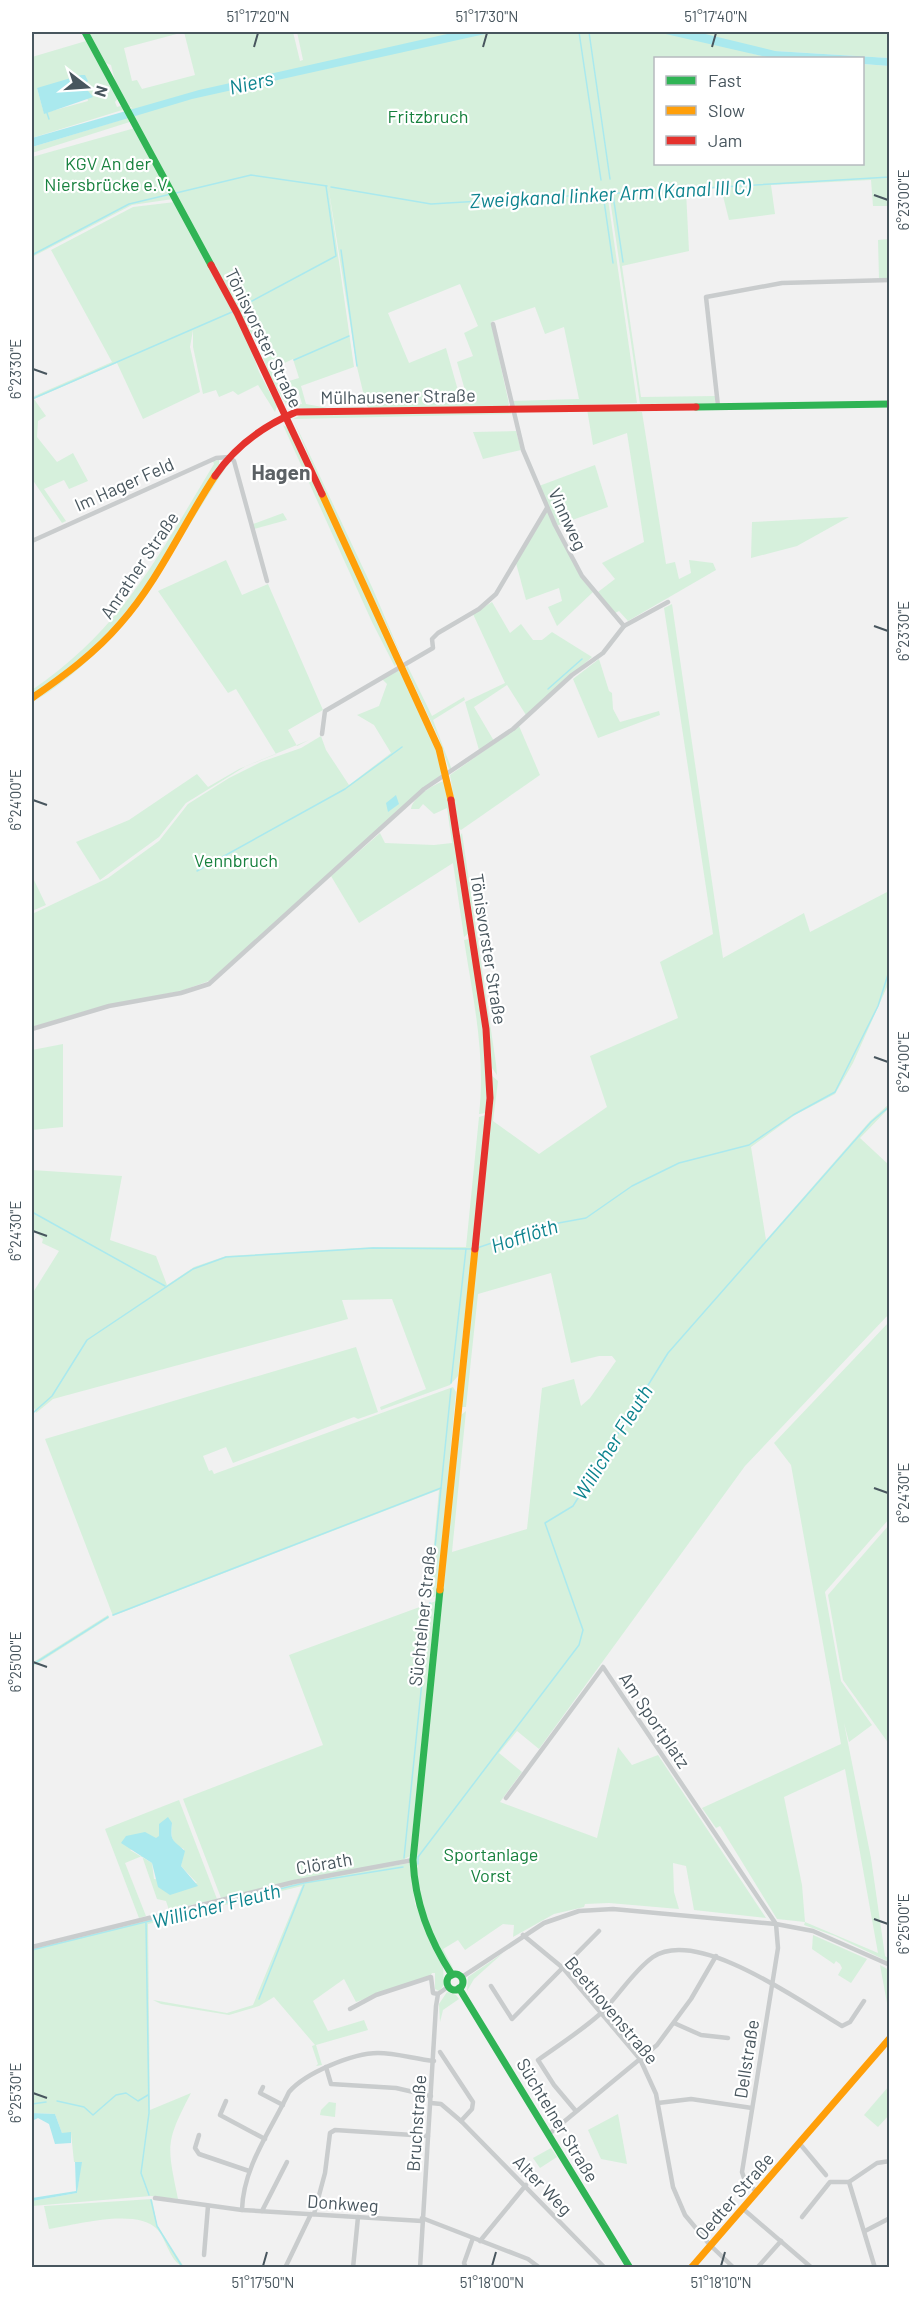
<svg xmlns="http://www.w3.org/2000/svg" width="921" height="2299" font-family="Barlow,sans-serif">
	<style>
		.green { fill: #d6f0dc; fill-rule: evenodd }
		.water { fill: #aae9ee }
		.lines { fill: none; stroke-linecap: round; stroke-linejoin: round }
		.stream { stroke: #aae9ee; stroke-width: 1.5 }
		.street { stroke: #c9cccd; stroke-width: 4.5 }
		.fast { stroke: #30b455; stroke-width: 7 }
		.slow { stroke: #ff9f0a; stroke-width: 7 }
		.jam { stroke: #e5322d; stroke-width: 7 }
		.ticks { fill: none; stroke: #48565e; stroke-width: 2 }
		.labels { text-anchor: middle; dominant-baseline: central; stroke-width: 4.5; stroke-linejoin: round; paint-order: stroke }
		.park-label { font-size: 18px; fill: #17813e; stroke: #fff }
		.street-label { font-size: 18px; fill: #48565e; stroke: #fff }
		.water-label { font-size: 20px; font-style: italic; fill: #0c838e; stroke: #fff }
		.quarter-label { font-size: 21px; font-weight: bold; fill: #5c6165; stroke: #fff }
		.neatline { fill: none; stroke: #48565e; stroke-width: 2 }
		.ticks-label { font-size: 15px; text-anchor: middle; fill: #48565e }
	</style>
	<rect width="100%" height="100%" fill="#f1f1f1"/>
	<!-- green -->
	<g class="green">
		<path d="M89 32H293L300 61 303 60 297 32H889V58L775 51 750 53 771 58H656V164H862L863 64 889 66V206H873L871 180 771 185 775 214 729 220 721 188 686 191 689 251 622 266 641 397 716 396 715 403 640 404 609 192H607L637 403 514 407 512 401 579 399 564 327 545 334 535 307 491 322 509 404 507 408 370 411 366 404 357 367 328 185 354 367 301 386 306 404 328 408 364 407 362 411 318 410 287 406 269 375 260 349 173 199 132 205 32 257V157L135 128 136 120 32 153V147L124 119 132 107 32 138V57L86 41 118 98 115 102 117 107 127 104 115 81 111 65 106 63ZM184 32 195 75 142 89 137 80 132 81 124 48ZM84 86 88 101 44 113 37 88ZM460 284 478 326 464 333 473 356 457 362 468 401H461L446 348 409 363 388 313ZM293 359 299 378 279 384 272 369ZM278 385 286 386 292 400 295 399 292 391 298 390 302 404 289 405Z"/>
		<polygon points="175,202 249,343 259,372 277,406 275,412 258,385 238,395 233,391 219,397 216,390 203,394 193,347 193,330 190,347 200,392 143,419 117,363 34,399 46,416 38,421 37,437 57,462 73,453 88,481 69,489 64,480 44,489 66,521 62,523 32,479 32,397 112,362 51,250 133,207"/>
		<polygon points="889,239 889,279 879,278 878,240"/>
		<polygon points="587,409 636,409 637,412 642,412 666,564 675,562 679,579 691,573 689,560 713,563 716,570 628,621 619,611 615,613 598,592 615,579 602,563 644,542 627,433 593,445"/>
		<polygon points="510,411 512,414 293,419 372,587 404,662 332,511 293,419 299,416"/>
		<polygon points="283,425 288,428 397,660 395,667 372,622"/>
		<polygon points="516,431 521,450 483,459 473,432"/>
		<path d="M219 460V465C183 525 150 590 100 641 80 662 55 678 32 695V690C123 628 158 556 214 464L213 461Z"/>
		<path d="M229 463C164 559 136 638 32 703L83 664 159 573 225 464Z"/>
		<polygon points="595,465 608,507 556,526 539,486"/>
		<polygon points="547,511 581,578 593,592 557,626 548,607 562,601 559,588 526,600 516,563"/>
		<polygon points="283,513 287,520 254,529 253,524"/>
		<polygon points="849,517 797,546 751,558 752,522"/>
		<polygon points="226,560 242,595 268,584 323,710 288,730 297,746 309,740 246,766 186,803 159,837 100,880 76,842 129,820 197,774 208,787 239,769 276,754 236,689 228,693 158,591"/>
		<polygon points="492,602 510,633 521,624 533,640 542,640 552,632 592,657 526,715 507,685 474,707 494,741 479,750 465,702 505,683 473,614"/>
		<path d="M672 604 723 958 804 913 810 932 889 891 887 987 853 1063 835 1094 795 1115 751 1147 766 1240 870 1121 889 1104V1108L860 1138 889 1165V1314L745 1466 539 1749 517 1731 499 1753 522 1772 500 1802 597 1838 618 1747 632 1765 658 1755 766 1918 694 1910 686 1866 673 1863 674 1892 679 1909 609 1903 585 1904 584 1907 554 1914 513 1937 514 1925 503 1924 465 1950 458 1940 443 1949 454 1970C429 1941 420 1905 416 1869L418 1867 415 1862 461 1415 466 1411 452 1552 527 1529 542 1388 574 1379 581 1406 590 1398 616 1361 612 1356H599L571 1363 551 1273 478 1294 466 1407H462L472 1250 458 1376 450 1385 381 1410 380 1407 426 1389 392 1299 342 1300 348 1319 53 1399 36 1413 32 1402V1294L59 1251 42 1243 43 1239 32 1229V1170L122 1176 110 1240 156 1256 167 1285 194 1267 226 1256 374 1247H466L479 1117 486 1115 491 1103 492 1076 498 1081 493 1121 539 1154 607 1107 590 1056 678 1018 660 962 713 934 664 608Z"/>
		<polygon points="599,659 609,691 612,693 613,709 620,722 659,711 660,715 598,738 573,679"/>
		<polygon points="407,665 432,716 464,697 465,700 433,720 452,770 449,769 439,739 406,668"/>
		<polygon points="399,670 435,742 443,769 440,777 209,981 181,991 103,1006 32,1027 32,914 108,878 159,841 188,804 229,778 261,762 301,748 321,736 326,750 349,785 391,753 374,725 357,715 379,706 387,684 382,679"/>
		<polygon points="519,726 540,775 461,830 459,829 450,775"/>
		<path d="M444 781 447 783 469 933 464 937 453 863 359 923 331 876 380 833 385 843 434 845 452 843 447 808 434 814 423 804 419 809H411C413 797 432 785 444 781Z"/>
		<polygon points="462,833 496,1064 497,1075 492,1068 460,836"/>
		<polygon points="32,876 46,905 32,911"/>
		<path d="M469 939C479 997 489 1054 486 1113L479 1114C486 1056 473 998 464 940Z"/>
		<polygon points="63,1044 63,1127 32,1130 32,1050"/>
		<path d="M889 1322V1519L825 1592 841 1681 872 1725 849 1742 844 1723 871 1858 885 1956 889 1959V1962L835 1936 804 1925 805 1922 777 1919 720 1826 716 1828 702 1808 841 1744 791 1465 774 1443ZM845 1769 878 1953 805 1922 802 1885 784 1797Z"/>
		<polygon points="356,1347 378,1412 358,1419 354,1417 233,1463 226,1447 203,1456 209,1471 212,1470 214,1474 453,1387 456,1392 437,1596 429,1598 439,1490 113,1616 45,1439"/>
		<polygon points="889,1525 889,1744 843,1680 828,1595"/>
		<polygon points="436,1601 410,1856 403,1860 221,1898 183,1799 323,1745 289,1655"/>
		<polygon points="108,1615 109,1618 32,1667 32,1663"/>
		<path d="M179 1800 217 1899 169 1910 166 1901 157 1899 142 1856 125 1863 146 1916 139 1918 105 1829ZM172 1823C171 1836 170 1843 184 1849L181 1866 197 1883 154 1879 152 1863 130 1850 159 1837Z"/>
		<path d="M410 1863 415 1904 443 1966 444 1985 439 1991 435 1989V1973H432L430 1976 356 2002 344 1979 313 2001 328 2031 364 2020 368 2030 316 2045 322 2065 316 2066 318 2064 312 2046 315 2045 274 1997 259 2006 229 2015 161 2004 153 2000 227 2013 253 2005 302 1886 148 1924 150 2110 191 2093C165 2143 167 2145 178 2199L151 2196 32 2206V2201L77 2193 81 2162H74L71 2133H62L55 2114 32 2113V1949L314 1879Z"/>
		<polygon points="813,1935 867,1959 851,1983 838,1975 842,1968 840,1964 836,1961 834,1964 812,1949"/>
		<polygon points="503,1953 474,1979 467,1991 468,1977"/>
		<polygon points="880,1965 889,1970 889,2014"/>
		<polygon points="447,1992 456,1995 459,1999 443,2010 440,2022 439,2004"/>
		<polygon points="889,2086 889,2115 878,2127 864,2115"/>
		<polygon points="329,2102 336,2103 335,2117 320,2115 321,2110"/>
		<polygon points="618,2114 626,2158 627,2164 601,2159 588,2130"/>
		<polygon points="551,2148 557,2157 540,2168 533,2158"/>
		<path d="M152 2199 157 2225 184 2267C170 2262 167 2241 158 2230 137 2207 76 2225 49 2229L44 2206Z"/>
	</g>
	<!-- water -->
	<g class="water">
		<polygon points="456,32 494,32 192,99 32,147 32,138 199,90"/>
		<polygon points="657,32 697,32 775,51 889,58 889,66 863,64 862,58 771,58"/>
		<polygon points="81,75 85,75 88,81 84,86 93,97 44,114 37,88"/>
		<polygon points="396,795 399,804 388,812 386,803"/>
		<path d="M168 1817 172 1823C170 1843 173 1839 185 1851L181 1866 198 1886 170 1895 158 1887 152 1863 121 1843 126 1836 145 1832 156 1838 159 1836V1824Z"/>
		<polygon points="32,2113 55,2114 62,2133 71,2132 71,2143 55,2144 49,2124 38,2118 32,2121"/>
		<polygon points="75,2162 82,2162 77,2193 32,2201 32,2198 76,2191"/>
	</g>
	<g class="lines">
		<!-- stream -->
		<g class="stream">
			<polyline points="579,32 601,180"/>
			<polyline points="589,32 610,179"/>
			<polyline points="47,113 49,119"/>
			<polyline points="331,187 431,204 890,177"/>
			<polyline points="176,193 251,175 327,186"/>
			<polyline points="603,194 613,263"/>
			<polyline points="613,195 623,262"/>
			<polyline points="341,250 357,366"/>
			<polyline points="32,255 129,204 171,194"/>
			<polyline points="239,308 336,256 326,186"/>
			<polyline points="294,360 349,336"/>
			<polyline points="32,399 232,312"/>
			<polyline points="548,689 582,659"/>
			<polyline points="197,871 345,789 402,747"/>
			<polyline points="32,1212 165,1286"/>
			<polyline points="477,1248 542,1226 586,1218 632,1186 679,1163 749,1145 793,1115 835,1092 878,1006 890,968"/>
			<polyline points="451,1383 466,1249"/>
			<polyline points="34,1412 52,1396 87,1340 193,1269 226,1257 373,1248 472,1249"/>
			<polyline points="430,1597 451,1389"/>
			<polyline points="113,1615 441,1488"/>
			<polyline points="32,1665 108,1617"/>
			<polyline points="404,1858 430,1603"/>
			<polyline points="418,1864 418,1857 579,1645 583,1630 545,1523 573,1506 668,1353 871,1122 890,1106"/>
			<polyline points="146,1923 149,2113 141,2173 149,2195"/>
			<polyline points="32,1950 304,1883 403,1867"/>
			<polyline points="259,1999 304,1885"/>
			<polyline points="57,2101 84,2107 93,2115 116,2095 126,2093 138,2101 148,2095"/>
			<polyline points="32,2104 46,2102"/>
			<polyline points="151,2200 157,2226 183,2268"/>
		</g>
		<!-- street -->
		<g class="street">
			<polyline points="493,324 523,450 555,525 582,576 624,626"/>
			<polyline points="718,406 706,297 782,283 890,280"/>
			<polyline points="32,541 216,458 229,457 234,461 267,581"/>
			<polyline points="322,734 325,711 433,648 432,639 438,633 479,609 496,594 547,508"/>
			<polyline points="32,1029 109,1006 181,993 209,984 424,789 513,729 572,675 603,653 624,626 668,602"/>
			<polyline points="506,1798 603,1667 776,1924 778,1948 742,2172 745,2181 757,2192"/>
			<polyline points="523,1935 563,1968 640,2059 656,2094 673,2187 685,2215 710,2245 734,2268"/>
			<polyline points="32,1947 294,1882 413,1860"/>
			<polyline points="462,1977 544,1923 579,1911 613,1909 776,1924 813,1931 890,1965"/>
			<polyline points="491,1986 512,2019 599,1931"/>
			<polyline points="350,2009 376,1995 431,1977 433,1993 438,1994"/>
			<polyline points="674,2023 701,2035 728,2038"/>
			<polyline points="440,2052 473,2102 472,2109 461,2121"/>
			<polyline points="326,2067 331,2084 396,2088 431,2096"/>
			<polyline points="263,2087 260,2093 283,2105"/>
			<polyline points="226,2101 220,2115 265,2139"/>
			<polyline points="431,2103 441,2104 461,2121 605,2268"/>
			<polyline points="658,2103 691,2099 752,2108"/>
			<path d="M575 2110 554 2085 538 2060C559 2045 581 2031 600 2014 618 1997 633 1971 653 1957 698 1927 801 2002 842 2026L850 2022 864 2001"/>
			<polyline points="549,2134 657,2045 691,1999 716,1956"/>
			<polyline points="199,2135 195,2148 199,2154 249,2171"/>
			<polyline points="800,2144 826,2175"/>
			<polyline points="849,2182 875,2268"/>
			<polyline points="155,2198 242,2210 422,2221"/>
			<polyline points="742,2208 812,2268"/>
			<path d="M242 2210C243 2167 271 2130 289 2092 305 2073 353 2053 378 2053 396 2053 415 2059 434 2061"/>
			<polyline points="262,2211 287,2162"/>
			<polyline points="314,2214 325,2173 330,2133 335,2130 428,2136"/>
			<polyline points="802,2217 830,2182 849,2182 877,2163 890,2161"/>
			<polyline points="422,2218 528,2259 540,2268"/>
			<polyline points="865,2231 890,2218"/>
			<polyline points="480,2241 526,2185"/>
			<polyline points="204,2255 208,2206"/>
			<polyline points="285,2268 311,2214"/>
			<polyline points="353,2268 358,2217"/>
			<polyline points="420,2268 436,2006 438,1994 449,1986"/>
			<polyline points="466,2268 464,2263 473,2238"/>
			<polyline points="757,2268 781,2241"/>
		</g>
		<!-- fast -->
		<g class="fast">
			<polyline points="85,32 211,265"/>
			<polyline points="696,407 890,404"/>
			<path d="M440 1590 413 1860C415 1903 429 1939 452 1975"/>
			<circle cx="455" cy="1982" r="8"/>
			<polyline points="459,1988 630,2268"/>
		</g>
		<!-- slow -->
		<g class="slow">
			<polyline points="322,494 439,749 451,800"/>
			<path d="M32 698C64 676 95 653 120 624 159 580 183 524 215 476"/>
			<polyline points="440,1590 475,1249"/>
			<polyline points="691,2268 890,2038"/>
		</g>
		<!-- jam -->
		<g class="jam">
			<polyline points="211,265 237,313 322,494"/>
			<path d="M215 476C236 445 263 426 296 412L696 407"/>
			<polyline points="451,800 486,1029 490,1098 475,1249"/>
		</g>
	</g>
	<!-- ticks -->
	<path class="ticks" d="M254 47 258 33M483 47 487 33M712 47 716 33M874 195 888 200M33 369 47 374M874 626 888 631M33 800 47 805M874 1057 888 1062M33 1231 47 1236M874 1488 888 1493M33 1662 47 1667M874 1919 888 1924M33 2093 47 2098M263 2266 267 2252M492 2266 496 2252M721 2266 725 2252"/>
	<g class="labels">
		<!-- park labels -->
		<g class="park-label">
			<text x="428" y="116">Fritzbruch</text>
			<text x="108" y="163">KGV An der<tspan x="108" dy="21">Niersbrücke e.V.</tspan></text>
			<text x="236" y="860">Vennbruch</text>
			<text x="491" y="1854">Sportanlage<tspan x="491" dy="21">Vorst</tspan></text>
		</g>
		<!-- street labels -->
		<g class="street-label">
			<text transform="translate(264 338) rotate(64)">Tönisvorster Straße</text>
			<text transform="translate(398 396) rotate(-1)">Mülhausener Straße</text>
			<text transform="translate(124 484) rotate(-24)">Im Hager Feld</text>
			<text transform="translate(568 519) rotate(65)">Vinnweg</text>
			<text transform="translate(139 565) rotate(-56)">Anrather Straße</text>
			<text transform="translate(489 949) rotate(81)">Tönisvorster Straße</text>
			<text transform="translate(422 1616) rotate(-84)">Süchtelner Straße</text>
			<text transform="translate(655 1720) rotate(56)">Am Sportplatz</text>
			<text transform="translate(324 1863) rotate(-10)">Clörath</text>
			<text transform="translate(612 2010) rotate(50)">Beethovenstraße</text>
			<text transform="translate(746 2059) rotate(-81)">Dellstraße</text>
			<text transform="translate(558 2120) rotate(59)">Süchtelner Straße</text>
			<text transform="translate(416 2123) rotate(-86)">Bruchstraße</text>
			<text transform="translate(543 2185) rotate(46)">Alter Weg</text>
			<text transform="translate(734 2196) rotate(-49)">Oedter Straße</text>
			<text transform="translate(343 2203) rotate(4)">Donkweg</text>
		</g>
		<!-- water labels -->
		<g class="water-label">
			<text transform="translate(251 82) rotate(-13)">Niers</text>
			<text transform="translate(610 193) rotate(-3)">Zweigkanal linker Arm (Kanal III C)</text>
			<text transform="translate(524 1235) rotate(-18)">Hofflöth</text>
			<text transform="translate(612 1442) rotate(-58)">Willicher Fleuth</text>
			<text transform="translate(216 1905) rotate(-14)">Willicher Fleuth</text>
		</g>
		<!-- quarter labels -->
		<g class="quarter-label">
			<text x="281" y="471">Hagen</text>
		</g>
	</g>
	<!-- border -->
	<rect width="921" height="2299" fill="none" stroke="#ffffff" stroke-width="66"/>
	<!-- legend -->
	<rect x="654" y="57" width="210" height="108" fill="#ffffff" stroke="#b6bbbf" stroke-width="1.5"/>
	<rect x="666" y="76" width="30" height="9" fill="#30b455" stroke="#b6bbbf" stroke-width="1.5"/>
	<text x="708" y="87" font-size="18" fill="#48565e">Fast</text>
	<rect x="666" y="106" width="30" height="9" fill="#ff9f0a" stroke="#b6bbbf" stroke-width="1.5"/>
	<text x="708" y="117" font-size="18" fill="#48565e">Slow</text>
	<rect x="666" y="136" width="30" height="9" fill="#e5322d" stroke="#b6bbbf" stroke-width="1.5"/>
	<text x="708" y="147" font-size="18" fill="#48565e">Jam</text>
	<!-- north arrow -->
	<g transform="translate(87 87) rotate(107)" stroke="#ffffff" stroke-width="4.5" paint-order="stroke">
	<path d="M0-4.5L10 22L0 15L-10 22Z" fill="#48565e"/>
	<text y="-9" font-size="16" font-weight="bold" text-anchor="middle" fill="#48565e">N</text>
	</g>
	<rect x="33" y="33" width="855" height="2233" class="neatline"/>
	<g class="ticks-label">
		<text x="258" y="22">51°17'20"N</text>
		<text x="487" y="22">51°17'30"N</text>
		<text x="716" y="22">51°17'40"N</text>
		<text transform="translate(904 200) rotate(-90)" y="5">6°23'00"E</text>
		<text transform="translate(16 369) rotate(-90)" y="5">6°23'30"E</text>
		<text transform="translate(904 631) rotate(-90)" y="5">6°23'30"E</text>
		<text transform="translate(16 800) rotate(-90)" y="5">6°24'00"E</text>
		<text transform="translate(904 1062) rotate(-90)" y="5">6°24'00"E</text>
		<text transform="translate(16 1231) rotate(-90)" y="5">6°24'30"E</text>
		<text transform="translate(904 1493) rotate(-90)" y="5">6°24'30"E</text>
		<text transform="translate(16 1662) rotate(-90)" y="5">6°25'00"E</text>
		<text transform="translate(904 1924) rotate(-90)" y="5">6°25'00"E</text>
		<text transform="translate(16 2093) rotate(-90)" y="5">6°25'30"E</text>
		<text x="263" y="2288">51°17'50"N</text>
		<text x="492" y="2288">51°18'00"N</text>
		<text x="721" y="2288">51°18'10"N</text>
	</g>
</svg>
